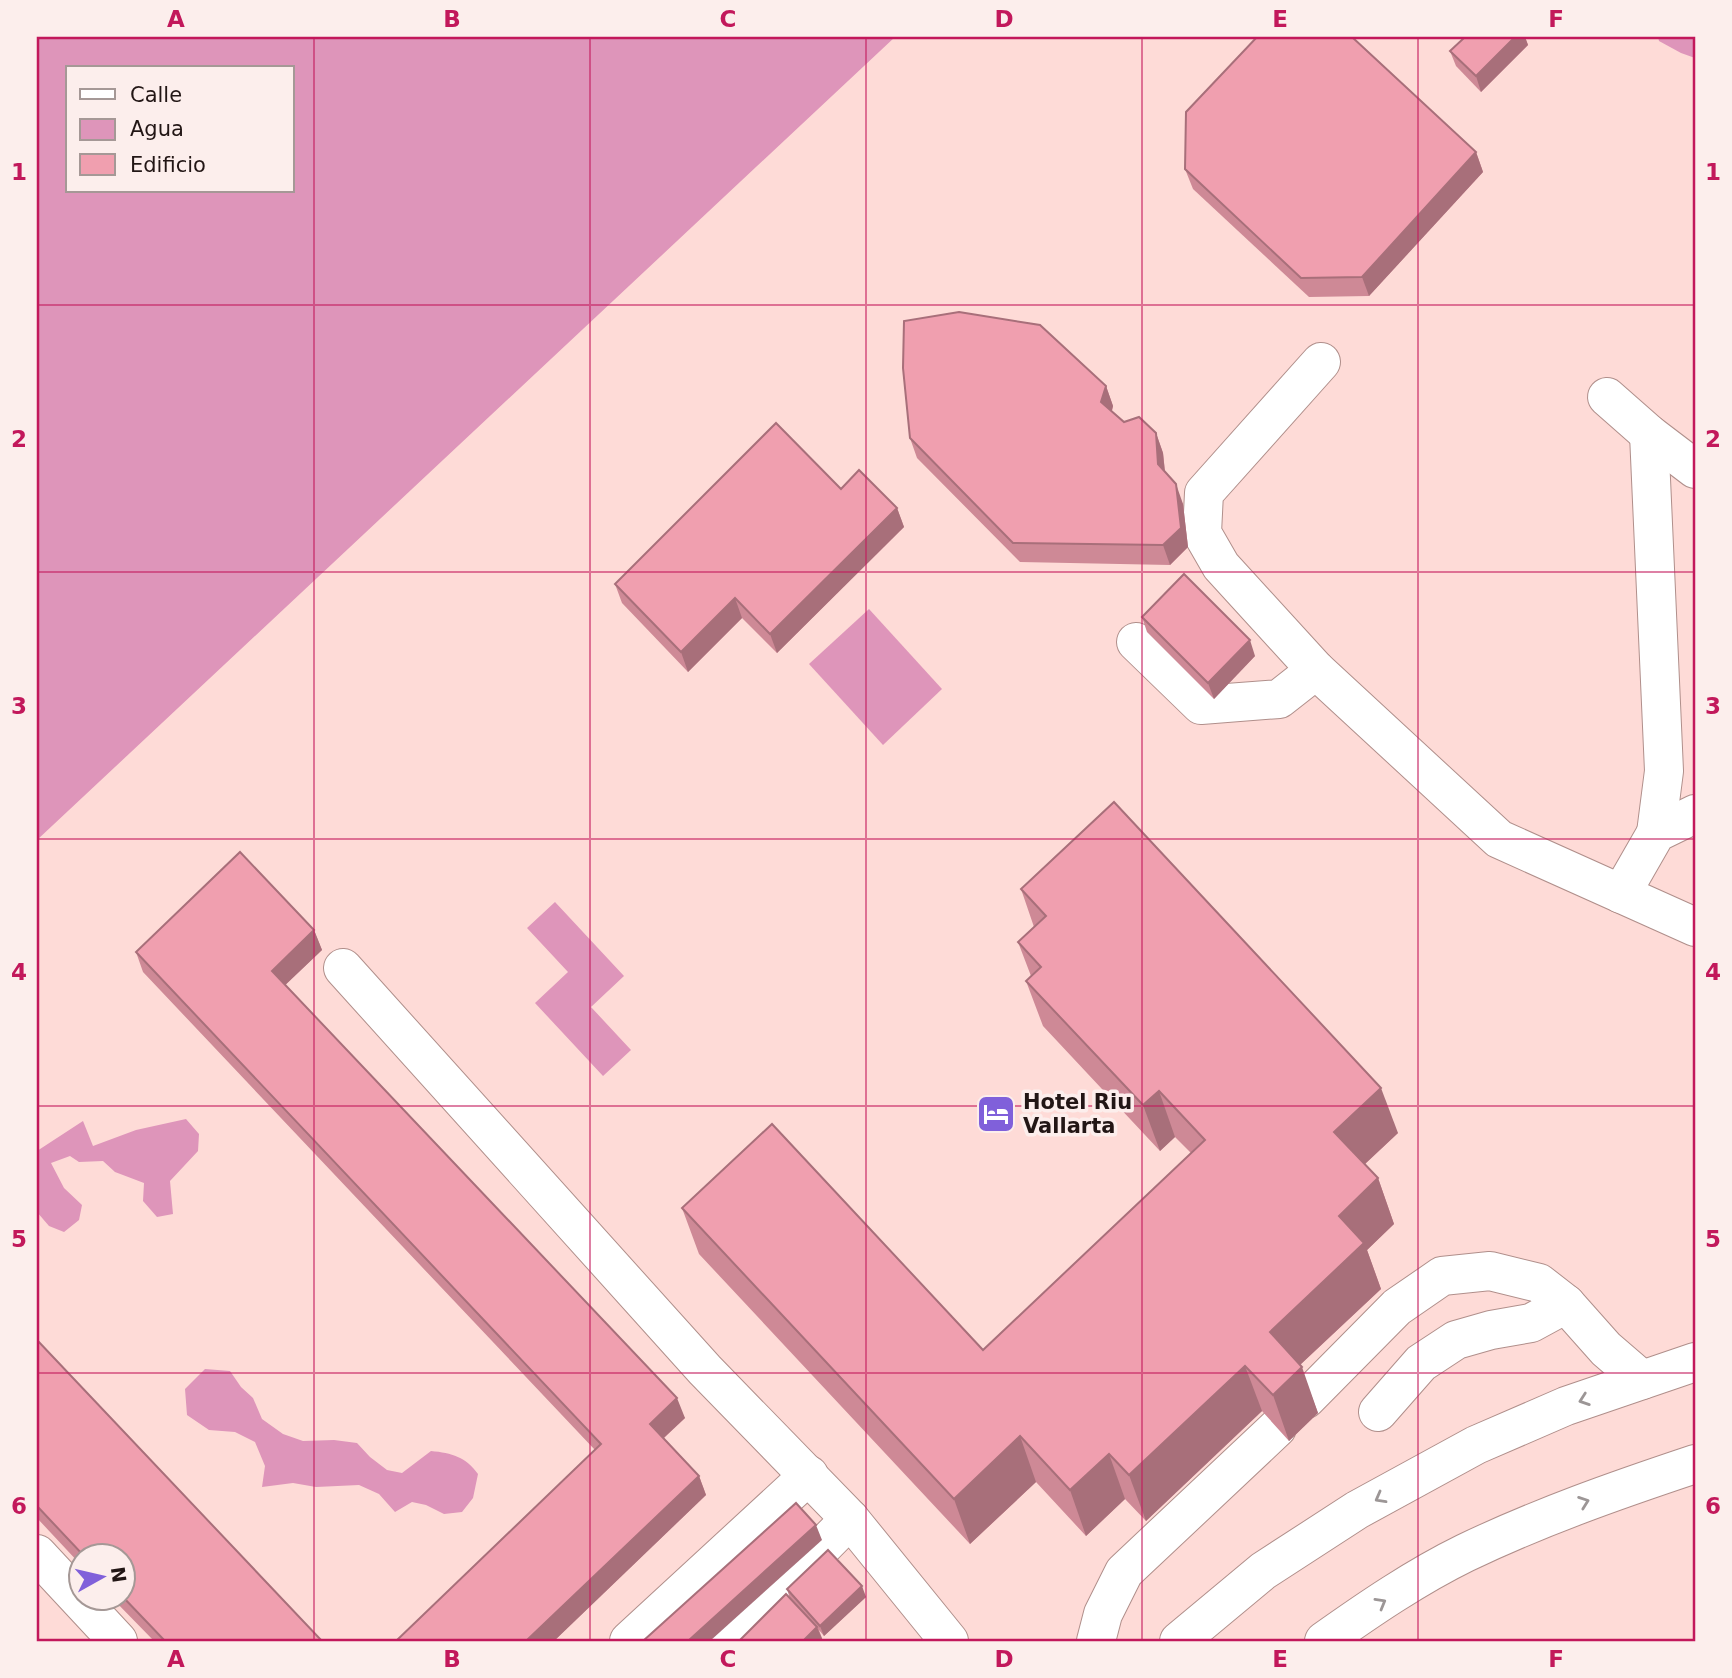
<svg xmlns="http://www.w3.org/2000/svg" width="1732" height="1678" font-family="'DejaVu Sans',sans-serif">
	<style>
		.water { fill: #de95ba; fill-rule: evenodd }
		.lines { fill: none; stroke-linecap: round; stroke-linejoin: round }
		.minor-casing { stroke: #b08f8b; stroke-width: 40 }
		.major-casing { stroke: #b08f8b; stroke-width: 40 }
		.minor { stroke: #fff; stroke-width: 38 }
		.major { stroke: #fff; stroke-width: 38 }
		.wall { fill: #ce8996 }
		.shaded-wall { fill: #a86f7a }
		.building { fill: #f09faf; stroke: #a86f7a; stroke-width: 2 }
		.oneway { stroke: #9c9696 }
		.grid { fill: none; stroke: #c2185b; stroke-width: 2; stroke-opacity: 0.55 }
		.labels { text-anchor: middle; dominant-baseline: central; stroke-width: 7; stroke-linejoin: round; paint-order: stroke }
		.poi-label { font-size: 21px; font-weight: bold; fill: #221615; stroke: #fceeec; text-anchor: start }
		.neatline { fill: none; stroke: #c2185b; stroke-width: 2.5 }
		.grid-label { font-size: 23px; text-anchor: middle; font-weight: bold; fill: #c2185b }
	</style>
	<rect width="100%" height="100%" fill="#fedbd7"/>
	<!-- water -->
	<g class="water">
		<path d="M37 37H895L37 840ZM292 68V191H68V68Z"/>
		<polygon points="1658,37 1695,37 1695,58 1681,53 1659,41"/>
		<polygon points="869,609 942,689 883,745 809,664"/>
		<polygon points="555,902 624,976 591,1007 631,1050 603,1076 535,1003 568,972 527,928"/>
		<polygon points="186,1119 199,1134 198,1151 170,1181 173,1214 157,1217 143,1201 144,1183 115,1172 103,1161 79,1162 70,1156 51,1163 64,1188 82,1205 79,1220 64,1232 49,1226 37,1212 37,1151 83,1121 93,1146 136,1130"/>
		<path d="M205 1369 230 1371 241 1387 253 1398 262 1419 283 1434 303 1441 334 1440 357 1443 370 1457 387 1470 402 1473 431 1451C452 1453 466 1457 478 1474L473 1498 462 1512 444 1514 426 1505 412 1502 395 1512 379 1494 359 1485 316 1487 293 1483 262 1487 265 1466 255 1442 235 1432 209 1430 187 1415 185 1389Z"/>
	</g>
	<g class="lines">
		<defs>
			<g id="minor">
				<polyline points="1321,362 1204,493 1202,533 1221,566 1316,670 1499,839 1695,927"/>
				<polyline points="1607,397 1649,434 1695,469"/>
				<polyline points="1649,434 1664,771 1656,833"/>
				<polyline points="1136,642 1201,705 1279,699 1316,670"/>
				<polyline points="1621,894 1656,833 1695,814"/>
				<polyline points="343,968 705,1370 850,1519 949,1641"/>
				<polyline points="1306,1399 1397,1307 1442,1276 1490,1271 1539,1283 1566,1304 1606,1349 1642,1380"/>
				<polyline points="1378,1412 1421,1363 1456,1340 1491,1330 1531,1323 1566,1304"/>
				<polyline points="37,1554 118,1641"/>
				<polyline points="629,1641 809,1475"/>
				<polyline points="729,1641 850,1519"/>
				<polyline points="1096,1641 1103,1614 1124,1572 1277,1428"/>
			</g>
			<g id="major">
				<polyline points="1179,1641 1263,1571 1357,1510 1476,1445 1566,1406 1695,1362"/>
				<path d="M1324 1641C1369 1609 1416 1577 1465 1553 1540 1517 1617 1490 1695 1464"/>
			</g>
		</defs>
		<!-- minor casing -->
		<use href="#minor" class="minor-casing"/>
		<!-- major casing -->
		<use href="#major" class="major-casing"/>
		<!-- minor -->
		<use href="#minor" class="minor"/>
		<!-- major -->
		<use href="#major" class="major"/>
	</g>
	<!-- wall -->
	<g class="wall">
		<polygon points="1465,37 1525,37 1528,45 1481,92 1456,66 1450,51"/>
		<polygon points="1476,152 1483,172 1369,296 1309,297 1193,189 1185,169"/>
		<polygon points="1106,386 1113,406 1112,411 1124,422 1156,433 1163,453 1165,471 1183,504 1188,547 1170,565 1020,562 917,458 910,438"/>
		<polygon points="841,489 897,508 904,527 777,653 742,618 688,672 622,603 615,584"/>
		<polygon points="1142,617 1255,656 1214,699 1147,632"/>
		<polygon points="1021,889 1398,1133 1365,1164 1378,1178 1394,1224 1367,1250 1381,1289 1300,1365 1318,1413 1289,1441 1262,1411 1146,1521 1125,1499 1086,1536 1036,1482 970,1544 699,1254 682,1208 983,1350 1191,1153 1175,1137 1160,1151 1043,1026 1026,981 1031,976 1018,942 1034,927"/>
		<polygon points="314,930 322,950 285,985 685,1418 664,1438 699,1476 706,1495 554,1641 396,1641 595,1450 143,972 136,952"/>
		<polygon points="37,1340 322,1641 154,1641 112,1598 122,1598 122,1556 80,1556 80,1564 37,1518"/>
		<polygon points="787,1589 866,1597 824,1636 819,1630 823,1641 790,1599"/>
	</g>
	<!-- shaded-wall -->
	<g class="shaded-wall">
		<polygon points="1515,37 1525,37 1528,45 1481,92 1476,76"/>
		<polygon points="1476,152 1483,172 1369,296 1362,277"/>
		<polygon points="1106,386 1113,406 1109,421 1101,402"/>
		<polygon points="1156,433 1163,453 1166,484 1158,464"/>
		<polygon points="1176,484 1183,504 1188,547 1170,565 1163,545"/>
		<polygon points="897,508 904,527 777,653 770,634"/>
		<polygon points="735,598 742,618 688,672 681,652"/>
		<polygon points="1250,640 1255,656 1214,699 1208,683"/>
		<polygon points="314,930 322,950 279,991 272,971"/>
		<polygon points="1381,1088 1398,1133 1351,1177 1334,1132"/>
		<polygon points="1159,1091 1175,1137 1160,1151 1143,1105"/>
		<polygon points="1378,1178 1394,1224 1367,1250 1381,1289 1286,1378 1270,1332 1339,1216"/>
		<polygon points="1245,1366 1262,1411 1146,1521 1129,1475"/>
		<polygon points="1302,1367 1318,1413 1289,1441 1273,1395"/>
		<polygon points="677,1398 685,1418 657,1444 650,1424"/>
		<polygon points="1020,1436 1036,1482 970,1544 954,1499"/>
		<polygon points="1109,1454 1125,1499 1086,1536 1070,1490"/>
		<polygon points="699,1476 706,1495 554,1641 526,1641"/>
		<polygon points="816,1525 822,1540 710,1641 688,1641"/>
		<polygon points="862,1586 866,1597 824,1636 820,1626"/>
		<polygon points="817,1627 823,1641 803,1641"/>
	</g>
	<!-- building -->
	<g class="building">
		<polygon points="1257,37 1352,37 1476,152 1362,277 1301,278 1185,169 1186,112"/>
		<polygon points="1465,37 1515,37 1476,76 1450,51"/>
		<polygon points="959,312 1040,325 1106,386 1101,402 1124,422 1139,417 1156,433 1158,464 1176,484 1181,528 1163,545 1013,543 910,438 903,368 904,321"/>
		<polygon points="776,423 841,489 859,470 897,508 770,634 735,598 681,652 615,584"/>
		<polygon points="1184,574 1250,640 1208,683 1142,617"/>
		<polygon points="1114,802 1381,1088 1334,1132 1378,1178 1339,1216 1364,1243 1270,1332 1302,1367 1273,1395 1245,1366 1129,1475 1109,1454 1070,1490 1020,1436 954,1499 682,1208 772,1124 983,1350 1205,1140 1159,1091 1143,1105 1026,981 1041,967 1018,942 1046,916 1021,889"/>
		<polygon points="240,852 314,930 272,971 677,1398 650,1424 699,1476 526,1641 396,1641 601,1444 136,952"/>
		<polygon points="37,1340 322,1641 165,1641 122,1596 122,1556 84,1556 37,1506"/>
		<polygon points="796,1503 816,1525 688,1641 643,1641"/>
		<polygon points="828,1550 862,1586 820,1626 787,1589"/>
		<polygon points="786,1594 817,1627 803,1641 739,1641"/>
	</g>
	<!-- one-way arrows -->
	<defs><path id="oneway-chevron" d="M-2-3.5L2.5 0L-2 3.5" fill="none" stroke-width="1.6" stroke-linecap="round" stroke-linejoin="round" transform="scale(1.75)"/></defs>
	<g class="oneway">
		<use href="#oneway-chevron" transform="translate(1584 1400) rotate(161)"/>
		<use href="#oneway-chevron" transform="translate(1380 1498) rotate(151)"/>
		<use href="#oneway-chevron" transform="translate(1584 1502) rotate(-20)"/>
		<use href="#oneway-chevron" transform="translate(1381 1603) rotate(-30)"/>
	</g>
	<!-- grid -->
	<path class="grid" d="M314 37V1641M590 37V1641M866 37V1641M1142 37V1641M1418 37V1641M37 305H1695M37 572H1695M37 839H1695M37 1106H1695M37 1373H1695"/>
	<!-- icons -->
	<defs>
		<symbol id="hotel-square" viewBox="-11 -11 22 22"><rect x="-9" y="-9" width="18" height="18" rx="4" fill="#8060da" stroke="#fceeec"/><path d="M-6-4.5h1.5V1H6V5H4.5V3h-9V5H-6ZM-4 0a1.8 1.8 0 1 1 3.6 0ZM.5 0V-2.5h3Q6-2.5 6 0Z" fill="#fff"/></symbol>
	</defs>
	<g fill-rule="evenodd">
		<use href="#hotel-square" x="974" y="1092" width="44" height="44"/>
	</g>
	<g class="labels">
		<!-- poi labels -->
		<g class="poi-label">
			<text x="1023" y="1102">Hotel Riu<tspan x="1023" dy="24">Vallarta</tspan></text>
		</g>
	</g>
	<!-- border -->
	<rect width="1732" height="1678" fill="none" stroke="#fceeec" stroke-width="77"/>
	<!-- legend -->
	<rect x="66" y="66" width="228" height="126" fill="#fceeec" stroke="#a59896" stroke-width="2"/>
	<rect x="80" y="89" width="35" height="10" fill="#ffffff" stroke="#a59896" stroke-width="2"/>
	<text x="130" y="102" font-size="21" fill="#221615">Calle</text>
	<rect x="80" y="119" width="35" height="21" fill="#de95ba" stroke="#a59896" stroke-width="2"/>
	<text x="130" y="136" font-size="21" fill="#221615">Agua</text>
	<rect x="80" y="154" width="35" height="21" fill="#f09faf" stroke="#a59896" stroke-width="2"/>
	<text x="130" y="172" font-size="21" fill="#221615">Edificio</text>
	<!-- north arrow -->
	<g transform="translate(102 1577) rotate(82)"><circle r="33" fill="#fceeec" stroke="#a59896" stroke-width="2"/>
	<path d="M0-5L12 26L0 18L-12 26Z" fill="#8060da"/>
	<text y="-10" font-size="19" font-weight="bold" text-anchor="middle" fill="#221615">N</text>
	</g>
	<rect x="38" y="38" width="1656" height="1602" class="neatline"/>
	<g class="grid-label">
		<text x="176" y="27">A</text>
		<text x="452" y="27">B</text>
		<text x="728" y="27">C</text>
		<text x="1004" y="27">D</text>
		<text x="1280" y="27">E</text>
		<text x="1556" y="27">F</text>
		<text x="19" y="180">1</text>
		<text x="1713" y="180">1</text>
		<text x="19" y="447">2</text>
		<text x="1713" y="447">2</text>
		<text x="19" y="714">3</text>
		<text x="1713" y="714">3</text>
		<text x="19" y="980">4</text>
		<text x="1713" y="980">4</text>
		<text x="19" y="1247">5</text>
		<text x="1713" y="1247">5</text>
		<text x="19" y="1514">6</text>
		<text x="1713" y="1514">6</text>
		<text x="176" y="1667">A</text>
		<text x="452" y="1667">B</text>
		<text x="728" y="1667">C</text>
		<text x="1004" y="1667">D</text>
		<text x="1280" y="1667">E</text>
		<text x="1556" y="1667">F</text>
	</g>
</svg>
